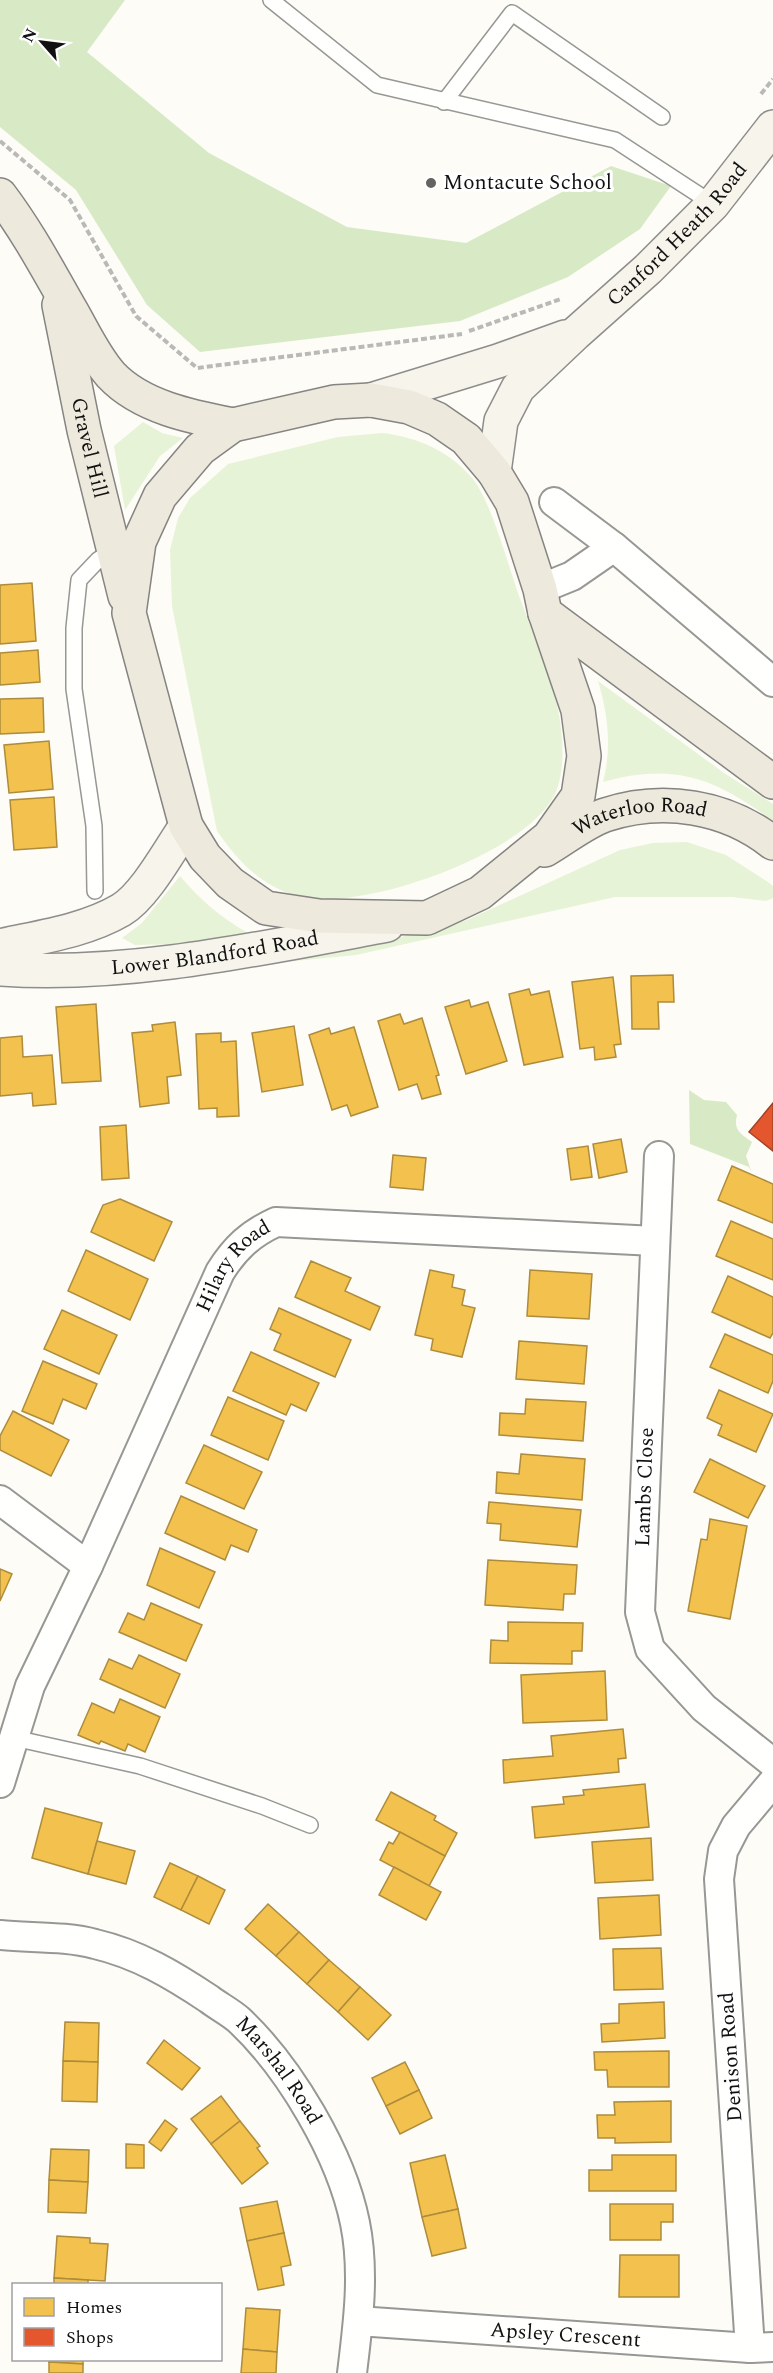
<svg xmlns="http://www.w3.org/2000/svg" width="773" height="2373" font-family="Spectral,serif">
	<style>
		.green { fill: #e7f3d7 }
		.forest { fill: #d8eac5 }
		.homes { fill: #f2c14e; stroke: #ae8c3c; stroke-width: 1.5 }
		.shops { fill: #e4572e; stroke: #a54225; stroke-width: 1.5 }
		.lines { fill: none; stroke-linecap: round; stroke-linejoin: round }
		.lane-casing { stroke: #979795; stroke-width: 18 }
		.street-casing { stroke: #979795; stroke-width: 32 }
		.secondary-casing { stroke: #8e8d8b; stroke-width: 36 }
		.primary-casing { stroke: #858482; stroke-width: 36 }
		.path { stroke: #b9b9b8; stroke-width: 4; stroke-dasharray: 6 3; stroke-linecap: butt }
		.lane { stroke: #fffffe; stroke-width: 15 }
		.street { stroke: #fffffe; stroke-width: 28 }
		.secondary { stroke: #f6f4eb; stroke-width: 33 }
		.primary { stroke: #ede9dc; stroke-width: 33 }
		.poi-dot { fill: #646362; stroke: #fff; stroke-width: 2 }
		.labels { text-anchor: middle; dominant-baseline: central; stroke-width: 6; stroke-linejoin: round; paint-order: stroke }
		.poi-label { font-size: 21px; fill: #111; stroke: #fff; text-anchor: start }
		.street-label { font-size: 21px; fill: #111; stroke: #fff }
	</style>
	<rect width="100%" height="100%" fill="#fdfcf7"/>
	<!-- green -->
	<g class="green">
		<polygon points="143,422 162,433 183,438 160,456 125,510 114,446"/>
		<path d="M382 433C417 437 450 451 473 479 491 502 508 564 518 593 531 629 546 664 556 700 562 726 566 760 558 786 540 851 356 915 296 896 259 884 238 861 217 831L172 606 170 550 178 518 190 498 228 464 338 437Z"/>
		<path d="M598 681 724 773 773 804V821C715 778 674 762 603 782 612 748 608 714 598 681Z"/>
		<polygon points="687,842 726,855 768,882 773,886 773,898 766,901 732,897 615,897 356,955 133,977 134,973 354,949 467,920 620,850 653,843"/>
		<path d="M180 876C202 902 223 919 253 936L186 944 135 945 122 938 142 923Z"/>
	</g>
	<!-- forest -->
	<g class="forest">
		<polygon points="0,0 125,0 87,52 209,153 347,227 466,243 611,166 671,186 640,229 568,277 460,321 200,352 147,305 76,190 0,127"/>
		<path d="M689 1090 704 1100 726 1102 737 1115C733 1130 741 1134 752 1142L746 1156 752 1173 749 1167 690 1144Z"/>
	</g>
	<!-- homes -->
	<g class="homes">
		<polygon points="32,583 36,641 0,644 0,585"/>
		<polygon points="38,650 40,682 0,685 0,653"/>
		<polygon points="43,698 44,732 0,734 0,699"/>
		<polygon points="49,741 53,789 9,793 4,745"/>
		<polygon points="54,797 57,847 14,850 10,800"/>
		<polygon points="673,975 674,1002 658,1002 659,1029 632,1029 631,976"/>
		<polygon points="613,977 621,1044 614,1045 616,1057 595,1060 594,1047 580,1049 572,982"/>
		<polygon points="529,989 531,995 549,991 563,1057 524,1065 509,994"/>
		<polygon points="469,1000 471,1007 488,1002 507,1061 466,1074 445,1007"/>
		<polygon points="96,1004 101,1081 62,1083 56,1007"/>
		<polygon points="400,1014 404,1024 422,1018 439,1075 436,1076 441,1094 422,1099 417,1084 399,1090 378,1021"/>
		<polygon points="175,1022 181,1075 167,1077 169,1103 140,1107 132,1033 153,1031 152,1025"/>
		<polygon points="294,1026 303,1085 262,1092 252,1033"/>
		<polygon points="354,1027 378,1107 351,1116 347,1105 332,1110 309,1035 329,1028 331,1034"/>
		<polygon points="221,1033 221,1042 236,1041 239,1116 217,1117 217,1108 199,1109 196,1034"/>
		<polygon points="22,1036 23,1057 52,1055 56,1104 33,1106 32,1093 0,1096 0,1038"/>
		<polygon points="126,1125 129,1178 102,1180 100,1127"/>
		<polygon points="621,1139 627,1172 599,1178 593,1144"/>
		<polygon points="588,1146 592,1177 571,1180 567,1149"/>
		<polygon points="393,1155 426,1158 423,1190 390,1187"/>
		<polygon points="732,1166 773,1184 773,1223 718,1200"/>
		<polygon points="120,1199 172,1222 154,1261 91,1232 103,1205"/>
		<polygon points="731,1221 773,1239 773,1280 716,1256"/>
		<polygon points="86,1250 148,1279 130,1320 68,1291"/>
		<polygon points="311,1261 351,1278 345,1291 380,1307 370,1330 295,1297"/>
		<polygon points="430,1270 454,1275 452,1287 465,1290 462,1305 475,1308 462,1357 431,1350 433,1339 415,1335"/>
		<polygon points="530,1270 592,1274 589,1319 527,1316"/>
		<polygon points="728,1276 773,1297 773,1333 770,1338 712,1312"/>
		<polygon points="279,1308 351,1340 335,1377 274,1350 281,1334 270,1329"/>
		<polygon points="62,1310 117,1335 99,1374 44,1349"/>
		<polygon points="725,1334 773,1355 773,1381 768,1393 710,1367"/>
		<polygon points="519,1341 587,1346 584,1384 516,1379"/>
		<polygon points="251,1352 319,1383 306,1411 291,1404 286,1415 233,1391"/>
		<polygon points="43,1361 97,1384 86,1409 63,1399 53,1424 22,1411"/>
		<polygon points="719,1390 773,1414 756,1452 718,1435 722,1425 707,1418"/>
		<polygon points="228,1397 284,1421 268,1460 211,1435"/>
		<polygon points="526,1399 586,1402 583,1441 499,1435 500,1413 525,1414"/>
		<polygon points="13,1411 69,1440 51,1476 0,1450 0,1436"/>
		<polygon points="204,1445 262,1472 244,1509 186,1483"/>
		<polygon points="521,1454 585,1459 582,1500 496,1493 497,1472 519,1474"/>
		<polygon points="710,1459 765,1486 748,1518 694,1492"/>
		<polygon points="181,1496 257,1530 248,1552 231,1545 225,1560 165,1533"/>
		<polygon points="489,1502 581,1510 577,1547 500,1540 501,1524 487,1523"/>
		<polygon points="710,1519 747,1526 730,1619 688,1611 701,1539 707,1540"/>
		<polygon points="160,1548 215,1572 199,1608 147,1585"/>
		<polygon points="488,1560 577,1565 575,1594 564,1594 563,1610 485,1605"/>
		<polygon points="0,1569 12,1574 0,1601"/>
		<polygon points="151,1603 202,1625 186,1661 119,1632 128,1613 144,1620"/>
		<polygon points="508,1622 583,1623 582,1651 572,1651 572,1664 490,1663 491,1640 508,1641"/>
		<polygon points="139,1655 180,1674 165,1708 100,1679 109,1659 132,1669"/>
		<polygon points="605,1671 607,1720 523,1723 521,1675"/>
		<polygon points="120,1699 160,1717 145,1752 128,1744 125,1751 101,1741 99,1744 78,1735 92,1703 114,1713"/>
		<polygon points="623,1729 626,1758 618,1759 619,1772 504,1783 503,1760 553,1756 551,1736"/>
		<polygon points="645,1784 649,1827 535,1838 532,1807 564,1804 563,1797 584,1795 583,1790"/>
		<polygon points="391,1792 436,1816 434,1820 457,1833 445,1856 376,1820"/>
		<polygon points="45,1808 102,1823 88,1874 32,1858"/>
		<polygon points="400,1832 445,1856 429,1886 380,1860 389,1842 393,1844"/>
		<polygon points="651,1838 653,1880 595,1883 592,1842"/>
		<polygon points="97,1841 135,1851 126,1884 88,1874"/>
		<polygon points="170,1863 198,1876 181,1910 154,1897"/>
		<polygon points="394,1867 441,1892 426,1920 379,1895"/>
		<polygon points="198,1876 225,1890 209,1924 181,1910"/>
		<polygon points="659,1895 661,1935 600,1939 598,1898"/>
		<polygon points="268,1904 299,1932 276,1956 245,1929"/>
		<polygon points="299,1932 329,1960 307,1984 276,1956"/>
		<polygon points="661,1948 663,1989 614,1990 613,1949"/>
		<polygon points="329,1960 360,1987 338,2012 307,1984"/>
		<polygon points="360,1987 391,2015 368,2040 338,2012"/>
		<polygon points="664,2002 665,2038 602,2042 601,2024 619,2023 619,2004"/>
		<polygon points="65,2022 99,2023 98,2062 63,2061"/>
		<polygon points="164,2040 200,2068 182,2090 147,2063"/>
		<polygon points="669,2051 669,2087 608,2087 607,2070 595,2070 594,2052"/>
		<polygon points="63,2061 98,2062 97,2102 62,2101"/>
		<polygon points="405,2062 419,2090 386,2106 372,2078"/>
		<polygon points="419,2090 432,2118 400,2134 386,2106"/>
		<polygon points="221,2096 240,2121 211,2144 191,2119"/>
		<polygon points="671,2101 671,2142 615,2143 615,2138 598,2138 597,2115 615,2115 614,2102"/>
		<polygon points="165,2120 177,2129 161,2151 149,2142"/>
		<polygon points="240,2121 260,2146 257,2148 268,2163 242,2184 211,2144"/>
		<polygon points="126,2144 144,2145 144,2168 126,2168"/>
		<polygon points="51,2149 89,2150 88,2182 49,2180"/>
		<polygon points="445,2155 458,2209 422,2217 410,2163"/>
		<polygon points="612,2155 676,2155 676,2191 589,2191 589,2170 612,2170"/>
		<polygon points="49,2180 88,2182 86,2213 48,2212"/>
		<polygon points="277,2201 284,2233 247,2241 240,2208"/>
		<polygon points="610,2204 673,2204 673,2222 661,2222 661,2240 610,2240"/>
		<polygon points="458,2209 466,2248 432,2256 422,2217"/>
		<polygon points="284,2233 291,2265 281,2267 284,2285 258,2290 247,2241"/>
		<polygon points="57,2236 90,2238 90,2243 108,2244 105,2281 54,2278"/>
		<polygon points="620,2255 679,2255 679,2297 619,2297"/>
		<polygon points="54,2278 88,2280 88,2284 54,2284"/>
		<polygon points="246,2308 280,2310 277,2352 243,2349"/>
		<polygon points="243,2349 277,2352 276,2373 241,2373"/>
		<polygon points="50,2360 83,2360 83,2364 49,2362"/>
		<polygon points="49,2362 83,2364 83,2373 49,2373"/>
	</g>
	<!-- shops -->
	<polygon class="shops" points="773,1103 773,1151 749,1132"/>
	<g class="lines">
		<defs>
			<g id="lane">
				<polyline points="271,0 377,85 615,140 713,204"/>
				<polyline points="444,102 512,13 662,117"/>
				<polyline points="95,891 94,826 74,689 74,628 79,580 98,560 114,549"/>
				<polyline points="14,1738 140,1766 262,1806 310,1825"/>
			</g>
			<g id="street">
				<polyline points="554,502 614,547 773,682"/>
				<polyline points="540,589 572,576 614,547"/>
				<polyline points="659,1156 640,1612 650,1649 704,1708 773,1763"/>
				<polyline points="0,1500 88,1566"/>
				<path id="s1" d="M0 1783 30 1686 88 1566 220 1272C235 1248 250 1234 276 1222L655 1241"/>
				<path id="s2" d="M0 1935C31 1938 66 1936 95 1944 138 1954 173 1975 209 1999 218 2006 230 2012 239 2020 290 2068 341 2154 355 2223 365 2272 358 2324 352 2373"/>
				<path id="s3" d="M358 2321 750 2348 773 2347"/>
				<polyline points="750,2348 719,1879 723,1851 736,1826 773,1782"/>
			</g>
			<g id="secondary">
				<polyline points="371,400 498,361 565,337"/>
				<path id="s4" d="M494 472 501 421 518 388 575 334 648 269 713 204 773 127"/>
				<path d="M0 946C40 937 85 931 121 910 145 896 170 849 186 826"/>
				<path id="s5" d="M0 969C127 978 263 948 387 925"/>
			</g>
			<g id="primary">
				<path d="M0 195C28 232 49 272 72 312 84 333 95 357 111 375 141 407 192 417 233 425"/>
				<path id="s6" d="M59 305 84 430 125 596"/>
				<polygon points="371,400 409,407 437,419 466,439 494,472 512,502 540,589 545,613 578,710 584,756 578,796 549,837 480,893 427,918 319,916 266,908 230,883 205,857 186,826 129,613 139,542 160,496 200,449 233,425 334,402"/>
				<polyline points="545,613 773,782"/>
				<path id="s7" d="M545 850C564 839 585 822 605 815 663 796 726 806 773 843"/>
			</g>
		</defs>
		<!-- lane casing -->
		<use href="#lane" class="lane-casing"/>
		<!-- street casing -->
		<use href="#street" class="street-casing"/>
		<!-- secondary casing -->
		<use href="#secondary" class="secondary-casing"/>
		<!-- primary casing -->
		<use href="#primary" class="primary-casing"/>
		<!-- path -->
		<g class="path">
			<polyline points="761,94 773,79"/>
			<polyline points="0,141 70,200 136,316 197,368 462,334"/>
			<polyline points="469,331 561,299"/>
		</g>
		<!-- lane -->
		<use href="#lane" class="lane"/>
		<!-- street -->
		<use href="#street" class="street"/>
		<!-- secondary -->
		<use href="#secondary" class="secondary"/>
		<!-- primary -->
		<use href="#primary" class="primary"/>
	</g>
	<!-- markers -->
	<circle class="poi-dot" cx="431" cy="183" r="6"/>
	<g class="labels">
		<!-- poi labels -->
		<g class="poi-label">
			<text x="443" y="183">Montacute School</text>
		</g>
		<!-- street labels -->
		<g class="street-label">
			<text stroke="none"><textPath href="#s4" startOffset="310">Canford Heath Road</textPath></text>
			<text stroke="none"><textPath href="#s6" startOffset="146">Gravel Hill</textPath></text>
			<text stroke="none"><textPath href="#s7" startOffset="104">Waterloo Road</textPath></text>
			<text stroke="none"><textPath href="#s5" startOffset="216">Lower Blandford Road</textPath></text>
			<text stroke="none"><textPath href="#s1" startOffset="570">Hilary Road</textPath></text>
			<text transform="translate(645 1487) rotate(-88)">Lambs Close</text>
			<text transform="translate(731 2057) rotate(-94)">Denison Road</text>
			<text stroke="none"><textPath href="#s2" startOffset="324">Marshal Road</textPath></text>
			<text stroke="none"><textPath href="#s3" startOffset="208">Apsley Crescent</textPath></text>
		</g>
	</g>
	<!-- legend -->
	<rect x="12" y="2283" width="210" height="78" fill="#ffffff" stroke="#a0a0a0" stroke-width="1.5"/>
	<rect x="24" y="2298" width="30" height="18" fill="#f2c14e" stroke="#a0a0a0" stroke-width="1.5"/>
	<text x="66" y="2313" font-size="18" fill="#111111">Homes</text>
	<rect x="24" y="2328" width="30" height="18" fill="#e4572e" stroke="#a0a0a0" stroke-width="1.5"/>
	<text x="66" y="2343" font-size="18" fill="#111111">Shops</text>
	<!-- north arrow -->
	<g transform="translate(42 42) rotate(298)" stroke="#ffffff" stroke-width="4.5" paint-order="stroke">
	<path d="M0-4.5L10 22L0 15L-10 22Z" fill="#111111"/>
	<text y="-9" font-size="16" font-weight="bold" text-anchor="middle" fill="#111111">N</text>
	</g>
</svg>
